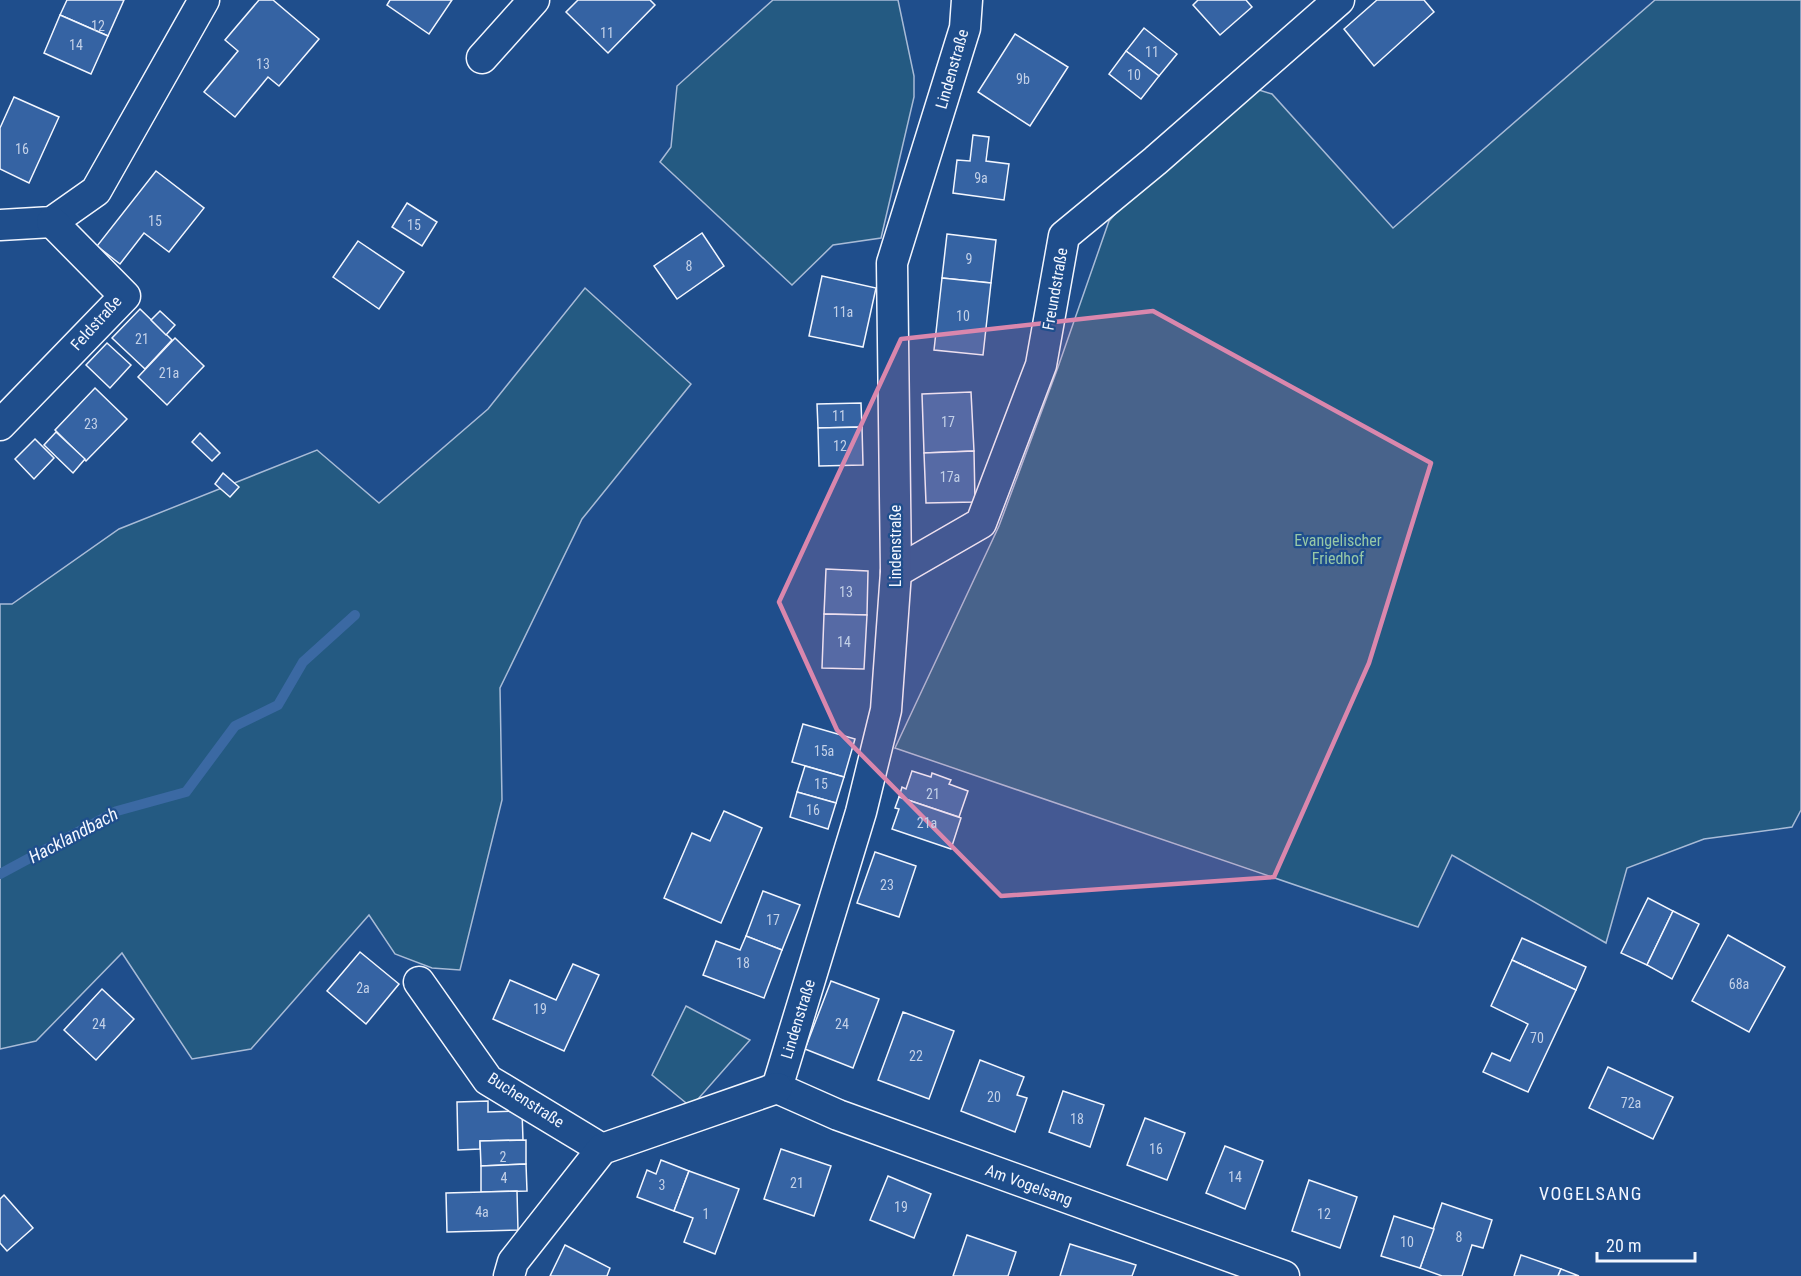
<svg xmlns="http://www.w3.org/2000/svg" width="1801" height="1276" font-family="'Roboto Condensed',sans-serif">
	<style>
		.green { fill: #245a82; stroke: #a8bbd7; stroke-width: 1.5 }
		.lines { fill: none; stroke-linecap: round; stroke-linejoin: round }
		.stream { stroke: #3b69a3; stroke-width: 10 }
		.building { fill: #3563a3; stroke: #f2f6ff; stroke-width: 1.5 }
		.minor-casing { stroke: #f2f6ff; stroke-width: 33 }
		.minor { stroke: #1f4e8c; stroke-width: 30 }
		.marked { fill: #da87ad; fill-opacity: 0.2; stroke: #da87ad; stroke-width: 4.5; stroke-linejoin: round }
		.labels { text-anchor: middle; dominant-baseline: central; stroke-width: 4.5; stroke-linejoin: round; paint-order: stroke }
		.number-label { font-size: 14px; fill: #c3d1e8 }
		.street-label { font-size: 16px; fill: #f2f6ff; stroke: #1f4e8c }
		.park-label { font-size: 16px; fill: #97c8a6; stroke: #1f4e8c }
		.water-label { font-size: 18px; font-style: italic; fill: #f2f6ff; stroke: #1f4e8c }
		.neighbourhood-label { font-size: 18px; letter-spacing: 1.5px; fill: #f2f6ff; stroke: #1f4e8c }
	</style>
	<rect width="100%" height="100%" fill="#1f4e8c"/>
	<!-- green -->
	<g class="green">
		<polygon points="773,0 898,0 914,76 914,97 881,238 833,245 792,285 660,162 671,147 677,86"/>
		<polygon points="1655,0 1801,0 1801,810 1792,827 1704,839 1627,868 1606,943 1452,855 1418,927 895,748 999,526 1057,370 1109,221 1137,189 1246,86 1272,94 1393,228"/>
		<polygon points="585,288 691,384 582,519 500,688 502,800 460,970 432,968 395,954 369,915 251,1049 192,1059 122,953 36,1041 0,1049 0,604 12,604 119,529 317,450 379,503 488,409"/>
		<polygon points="686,1006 750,1040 691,1107 652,1075"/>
	</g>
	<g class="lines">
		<!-- stream -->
		<polyline class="stream" points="0,874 117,811 186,792 235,726 278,705 303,662 355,615"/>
	</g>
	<!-- building -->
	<g class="building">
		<polygon points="67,0 124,0 108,36 60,15"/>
		<polygon points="259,0 273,0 319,39 279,86 268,77 235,117 204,92 238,51 225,40"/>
		<polygon points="390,0 452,0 429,34 387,5"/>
		<polygon points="578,0 650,0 655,5 608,53 566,12"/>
		<polygon points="1198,0 1246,0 1252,7 1220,35 1193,5"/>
		<polygon points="1377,0 1424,0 1434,12 1374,66 1344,29"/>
		<polygon points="60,15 108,36 91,74 44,53"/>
		<polygon points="1144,28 1177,54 1159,76 1126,51"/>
		<polygon points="1015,34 1068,67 1030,126 978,92"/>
		<polygon points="1126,51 1159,76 1141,99 1109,74"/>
		<polygon points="14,97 59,117 29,183 0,169 0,128"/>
		<polygon points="973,135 989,137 986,161 1009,164 1004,200 953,193 957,160 970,161"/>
		<polygon points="156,171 204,208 169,252 144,233 120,264 97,246"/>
		<polygon points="407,203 437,222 422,246 392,227"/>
		<polygon points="702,233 724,266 677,299 654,266"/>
		<polygon points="947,234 996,240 991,283 942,278"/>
		<polygon points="358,241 404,272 379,309 333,277"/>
		<polygon points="822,276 876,288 863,347 809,336"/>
		<polygon points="942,278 991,283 983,355 934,350"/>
		<polygon points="140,309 172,340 145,369 112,338"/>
		<polygon points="160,311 175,325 166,335 151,320"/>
		<polygon points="175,338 204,366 167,405 138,377"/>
		<polygon points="107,343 131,365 110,388 86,365"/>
		<polygon points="95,388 127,419 86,461 55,430"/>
		<polygon points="971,392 974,451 924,453 922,394"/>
		<polygon points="861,403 862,427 818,428 817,404"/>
		<polygon points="862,427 863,465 819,466 818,428"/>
		<polygon points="56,432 85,459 73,473 44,445"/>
		<polygon points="200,433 220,453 212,461 192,442"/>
		<polygon points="35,439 54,458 34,479 15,459"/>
		<polygon points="974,451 975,502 926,503 924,453"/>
		<polygon points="223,473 239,487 230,497 215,484"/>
		<polygon points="826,569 868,571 867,615 824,614"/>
		<polygon points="824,614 867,615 864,669 822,668"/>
		<polygon points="803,724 855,739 844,777 792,762"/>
		<polygon points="805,766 844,777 836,803 797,792"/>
		<polygon points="912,771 931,777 932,773 951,780 949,784 968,791 959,817 899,797 902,787 906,789"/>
		<polygon points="797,792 836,803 828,829 790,817"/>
		<polygon points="899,797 961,818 951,849 892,829 899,809 895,808"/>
		<polygon points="724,811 762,828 721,923 664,898 692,833 710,841"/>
		<polygon points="875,852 916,866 899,917 857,903"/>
		<polygon points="763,891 800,905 782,950 746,936"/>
		<polygon points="1648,898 1673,911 1647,965 1621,953"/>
		<polygon points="1673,911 1699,924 1672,979 1647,965"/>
		<polygon points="1728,935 1785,967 1749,1032 1692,1001"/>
		<polygon points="746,936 782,950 764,998 703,975 716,941 740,950"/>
		<polygon points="1522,938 1586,967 1576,990 1512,960"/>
		<polygon points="360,952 399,984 366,1024 327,991"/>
		<polygon points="1512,960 1576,990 1528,1092 1483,1072 1492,1053 1510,1061 1528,1024 1491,1006"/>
		<polygon points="573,964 599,975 564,1051 493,1019 510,980 556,1000"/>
		<polygon points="831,981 879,999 853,1068 805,1049"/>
		<polygon points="102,989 134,1019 96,1060 64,1030"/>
		<polygon points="903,1012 954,1031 929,1099 878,1080"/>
		<polygon points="980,1060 1024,1077 1017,1095 1027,1098 1015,1132 961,1111"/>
		<polygon points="1608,1067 1673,1097 1653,1139 1589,1108"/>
		<polygon points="1063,1091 1104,1105 1090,1147 1049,1132"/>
		<polygon points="488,1101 488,1112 522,1111 523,1140 480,1141 480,1149 458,1150 457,1102"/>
		<polygon points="1145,1118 1185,1133 1167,1180 1127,1165"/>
		<polygon points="526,1140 526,1164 481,1166 480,1141"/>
		<polygon points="1225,1146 1263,1161 1245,1209 1206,1193"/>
		<polygon points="781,1149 831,1166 814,1216 764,1199"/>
		<polygon points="661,1160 689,1171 674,1211 637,1197 647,1170 656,1174"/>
		<polygon points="526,1164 527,1191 481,1192 481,1166"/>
		<polygon points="689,1171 739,1189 715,1254 684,1242 693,1218 674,1211"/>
		<polygon points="888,1176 931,1194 914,1238 870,1220"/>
		<polygon points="1309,1180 1357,1197 1340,1248 1292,1231"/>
		<polygon points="517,1191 518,1230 447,1232 446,1193"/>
		<polygon points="4,1195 33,1228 7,1251 0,1243 0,1199"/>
		<polygon points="1442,1203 1492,1220 1483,1248 1472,1245 1462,1276 1442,1276 1420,1268"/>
		<polygon points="1394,1216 1434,1229 1420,1268 1381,1256"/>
		<polygon points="967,1235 1016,1252 1008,1276 953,1276"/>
		<polygon points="1070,1244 1136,1265 1132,1276 1060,1276"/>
		<polygon points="565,1245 610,1268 607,1276 550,1276"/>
		<polygon points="1521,1255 1561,1269 1558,1276 1514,1276"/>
		<polygon points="1561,1269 1579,1276 1558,1276"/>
	</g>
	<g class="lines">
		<defs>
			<g id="minor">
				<polyline points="482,58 534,0"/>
				<polyline points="0,225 52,222 96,191 204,0"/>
				<polyline points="0,425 125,296 52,222"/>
				<polyline points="896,572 981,523 1041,365 1064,236 1155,161 1339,0"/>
				<polyline points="419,982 488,1080 602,1149"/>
				<polyline points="777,1088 861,812 886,710 896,572 892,263 965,28 967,0"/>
				<polyline points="777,1088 838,1115 1284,1276"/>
				<polyline points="509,1276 513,1262 602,1149 777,1088"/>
			</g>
		</defs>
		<!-- minor casing -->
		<use href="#minor" class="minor-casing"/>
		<!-- minor -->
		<use href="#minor" class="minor"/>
	</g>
	<!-- marked area -->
	<path class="marked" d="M1153 311 1431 463 1369 663 1274 877 1001 896 837 730 779 602 901 339Z"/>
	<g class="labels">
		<!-- number labels -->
		<g class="number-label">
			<text x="98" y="26">12</text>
			<text x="607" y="33">11</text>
			<text x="76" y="45">14</text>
			<text x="1152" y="52">11</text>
			<text x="263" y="64">13</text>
			<text x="1134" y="75">10</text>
			<text x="1023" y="79">9b</text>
			<text x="22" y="149">16</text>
			<text x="981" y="178">9a</text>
			<text x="155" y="221">15</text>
			<text x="414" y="225">15</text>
			<text x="969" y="259">9</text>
			<text x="689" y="266">8</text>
			<text x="843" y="312">11a</text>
			<text x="963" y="316">10</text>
			<text x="142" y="339">21</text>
			<text x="169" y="373">21a</text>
			<text x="839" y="416">11</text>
			<text x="948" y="422">17</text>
			<text x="91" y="424">23</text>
			<text x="840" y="446">12</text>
			<text x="950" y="477">17a</text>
			<text x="846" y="592">13</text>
			<text x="844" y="642">14</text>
			<text x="824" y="751">15a</text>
			<text x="821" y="784">15</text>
			<text x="933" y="794">21</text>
			<text x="813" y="810">16</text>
			<text x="927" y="823">21a</text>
			<text x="887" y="885">23</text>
			<text x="773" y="920">17</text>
			<text x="743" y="963">18</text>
			<text x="1739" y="984">68a</text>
			<text x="363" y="988">2a</text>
			<text x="540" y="1009">19</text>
			<text x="99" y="1024">24</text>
			<text x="842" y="1024">24</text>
			<text x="1537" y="1038">70</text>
			<text x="916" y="1056">22</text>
			<text x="994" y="1097">20</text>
			<text x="1631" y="1103">72a</text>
			<text x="1077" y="1119">18</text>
			<text x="1156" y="1149">16</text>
			<text x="503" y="1157">2</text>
			<text x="1235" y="1177">14</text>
			<text x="504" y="1178">4</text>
			<text x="797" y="1183">21</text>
			<text x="662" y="1185">3</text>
			<text x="901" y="1207">19</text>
			<text x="482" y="1212">4a</text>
			<text x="706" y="1214">1</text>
			<text x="1324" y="1214">12</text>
			<text x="1459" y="1237">8</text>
			<text x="1407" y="1242">10</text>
		</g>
		<!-- street labels -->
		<g class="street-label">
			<text transform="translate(952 69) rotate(-74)">Lindenstraße</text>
			<text transform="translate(1055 289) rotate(-80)">Freundstraße</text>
			<text transform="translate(96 323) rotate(-48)">Feldstraße</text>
			<text transform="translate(895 546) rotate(-90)">Lindenstraße</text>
			<text transform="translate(798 1019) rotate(-73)">Lindenstraße</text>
			<text transform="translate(526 1100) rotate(33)">Buchenstraße</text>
			<text transform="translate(1029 1185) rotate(20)">Am Vogelsang</text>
		</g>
		<!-- park labels -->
		<g class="park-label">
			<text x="1338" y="540">Evangelischer<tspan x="1338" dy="18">Friedhof</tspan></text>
		</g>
		<!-- water labels -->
		<g class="water-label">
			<text transform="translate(73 835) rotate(-28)">Hacklandbach</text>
		</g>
		<!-- neighbourhood labels -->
		<g class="neighbourhood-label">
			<text x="1591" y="1193">VOGELSANG</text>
		</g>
	</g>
	<!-- scale -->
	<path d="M1597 1252v9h98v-9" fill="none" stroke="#f2f6ff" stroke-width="3"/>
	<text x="1606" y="1252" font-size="18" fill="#f2f6ff" stroke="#1f4e8c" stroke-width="4.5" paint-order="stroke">20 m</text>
</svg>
